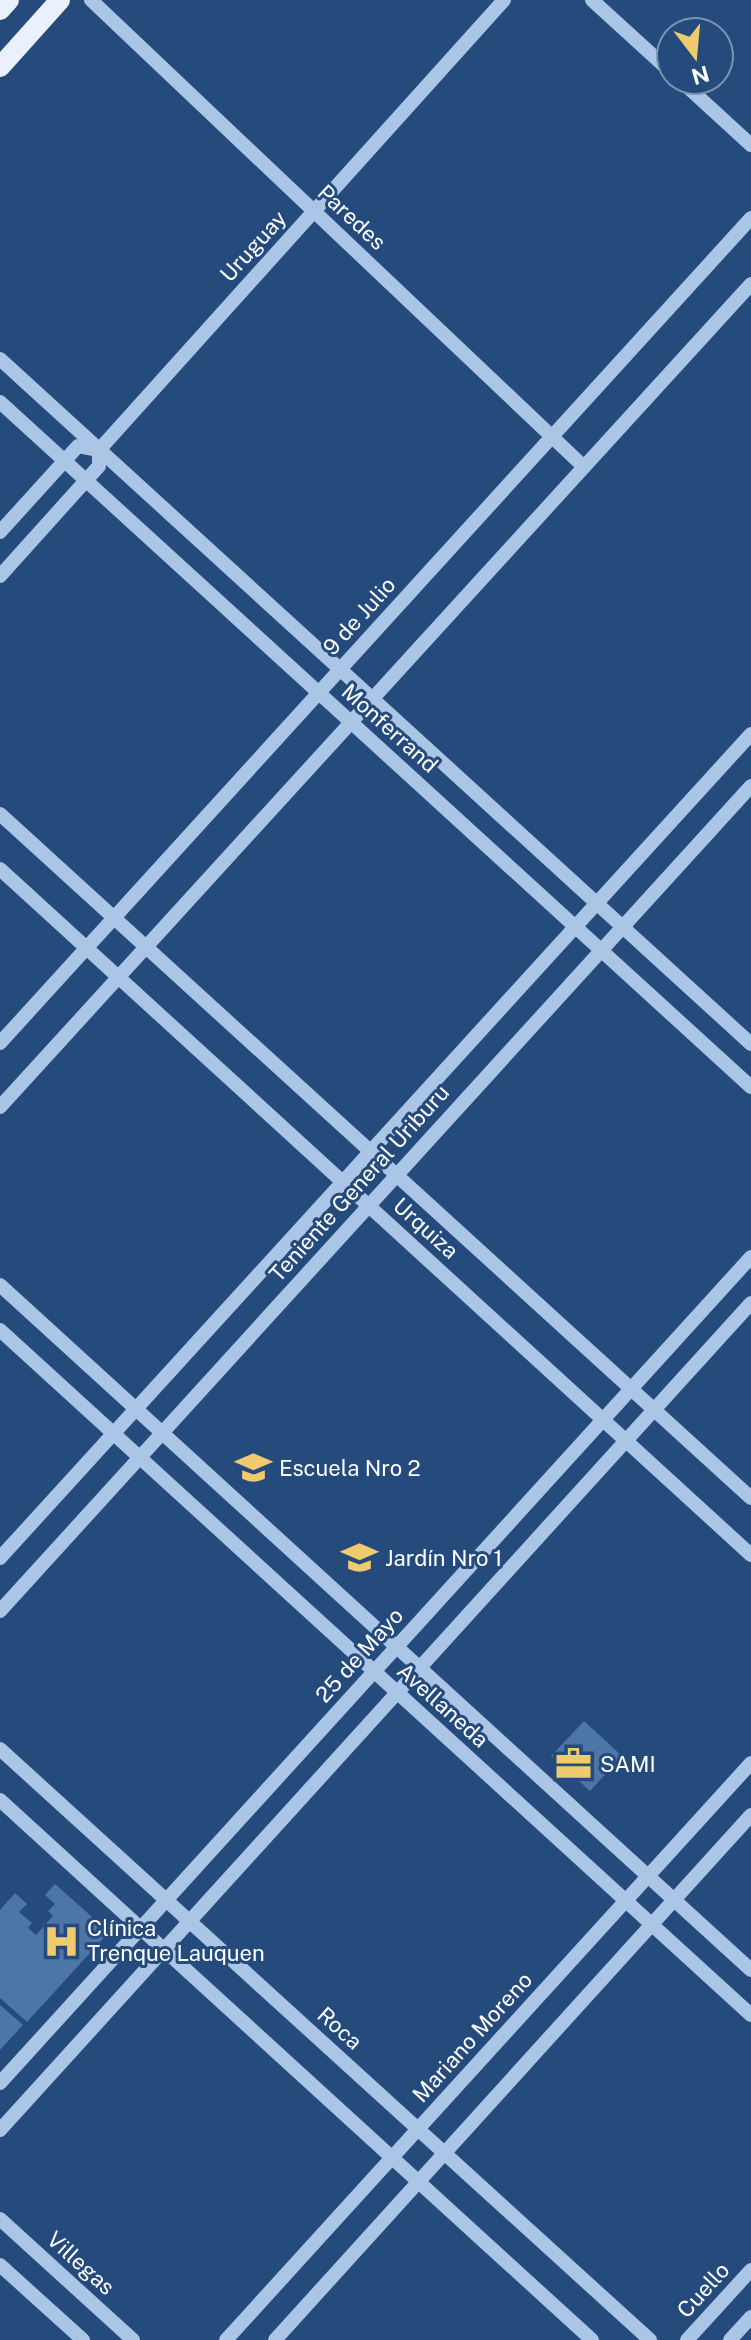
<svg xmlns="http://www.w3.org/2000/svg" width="751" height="2340" font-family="'Public Sans',sans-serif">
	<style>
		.building { fill: #4d75a6 }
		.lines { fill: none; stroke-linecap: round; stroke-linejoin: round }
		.minor { stroke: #aac5e5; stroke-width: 14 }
		.major { stroke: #eaf1fd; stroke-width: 20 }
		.labels { text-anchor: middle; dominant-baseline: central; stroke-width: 6; stroke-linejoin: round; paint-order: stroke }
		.street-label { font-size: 22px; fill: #fff; stroke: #254b7d }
		.poi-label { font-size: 22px; fill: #fff; stroke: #254b7d; text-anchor: start }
	</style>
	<rect width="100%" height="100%" fill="#254b7d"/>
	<!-- building -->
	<g class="building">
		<polygon points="584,1721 622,1756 590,1791 551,1756"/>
		<polygon points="55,1884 109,1932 27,2022 0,1998 0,1910 15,1893 27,1904 19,1912 32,1923 28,1928 36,1935 53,1916 48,1911 55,1904 45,1895"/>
		<polygon points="0,2005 23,2025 0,2050"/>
	</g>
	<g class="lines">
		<!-- minor -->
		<g class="minor">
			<polyline points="91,0 584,467"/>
			<polyline points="592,0 671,72"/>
			<polyline points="680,80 751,145"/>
			<polyline points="0,359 751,1044"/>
			<polyline points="0,402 751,1087"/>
			<polyline points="0,532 78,446 99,450"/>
			<polyline points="0,576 99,466 99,450 504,0"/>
			<polyline points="0,814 751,1498"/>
			<polyline points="0,869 751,1555"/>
			<polyline points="0,1043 751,218"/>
			<polyline points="0,1107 751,284"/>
			<polyline points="0,1285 751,1970"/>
			<polyline points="0,1330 751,2015"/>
			<polyline points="0,1558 751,734"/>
			<polyline points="0,1611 751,786"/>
			<polyline points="0,1749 650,2340"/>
			<polyline points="0,1800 592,2340"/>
			<polyline points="0,2083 751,1257"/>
			<polyline points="0,2130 751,1303"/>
			<polyline points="0,2219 133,2340"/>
			<polyline points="0,2265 83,2340"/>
			<polyline points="226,2340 751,1763"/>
			<polyline points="275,2340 751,1815"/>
			<polyline points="687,2340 751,2270"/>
			<polyline points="730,2340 751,2317"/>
		</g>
		<!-- major -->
		<g class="major">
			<polyline points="0,10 9,0"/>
			<polyline points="0,67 60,0"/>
		</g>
	</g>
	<!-- icons -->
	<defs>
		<symbol id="school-bare" viewBox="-9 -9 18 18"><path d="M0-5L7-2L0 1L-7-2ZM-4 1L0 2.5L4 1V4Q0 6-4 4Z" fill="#efca6e" stroke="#254b7d" stroke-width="2.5" paint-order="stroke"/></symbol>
		<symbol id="office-bare" viewBox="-9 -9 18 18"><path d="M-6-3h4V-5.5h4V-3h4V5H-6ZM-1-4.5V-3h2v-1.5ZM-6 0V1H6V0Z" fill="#efca6e" stroke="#254b7d" stroke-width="2.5" paint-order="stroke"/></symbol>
		<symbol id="hospital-bare" viewBox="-9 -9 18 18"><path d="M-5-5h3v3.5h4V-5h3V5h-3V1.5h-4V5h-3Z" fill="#efca6e" stroke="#254b7d" stroke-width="2.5" paint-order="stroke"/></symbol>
	</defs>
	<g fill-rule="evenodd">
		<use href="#school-bare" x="228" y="1442" width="51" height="51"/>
		<use href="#school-bare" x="334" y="1532" width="51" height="51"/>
		<use href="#office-bare" x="548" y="1738" width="51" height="51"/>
		<use href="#hospital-bare" x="36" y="1916" width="51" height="51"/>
	</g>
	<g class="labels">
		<!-- street labels -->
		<g class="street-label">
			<text transform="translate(352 217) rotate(43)">Paredes</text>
			<text transform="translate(253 246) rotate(-48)">Uruguay</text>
			<text transform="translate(359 616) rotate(-48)">9 de Julio</text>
			<text transform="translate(390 728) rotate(42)">Monferrand</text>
			<text transform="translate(359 1183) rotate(-48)">Teniente General Uriburu</text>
			<text transform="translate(426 1228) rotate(42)">Urquiza</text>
			<text transform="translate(359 1655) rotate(-48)">25 de Mayo</text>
			<text transform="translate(443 1705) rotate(42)">Avellaneda</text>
			<text transform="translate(340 2028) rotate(42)">Roca</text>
			<text transform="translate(472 2037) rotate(-48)">Mariano Moreno</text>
			<text transform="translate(81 2263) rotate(42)">Villegas</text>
			<text transform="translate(703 2290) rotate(-48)">Cuello</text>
		</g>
		<!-- poi labels -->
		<g class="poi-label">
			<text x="279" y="1468">Escuela Nro 2</text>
			<text x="385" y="1558">Jardín Nro 1</text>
			<text x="600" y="1764">SAMI</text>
			<text x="87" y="1928">Clínica<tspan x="87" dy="25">Trenque Lauquen</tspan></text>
		</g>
	</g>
	<!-- north arrow -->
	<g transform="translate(695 56) rotate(164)"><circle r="38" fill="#254b7d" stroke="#7c93b1" stroke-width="2"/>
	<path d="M0-6L14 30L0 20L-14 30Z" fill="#efca6e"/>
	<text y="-12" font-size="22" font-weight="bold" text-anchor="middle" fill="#ffffff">N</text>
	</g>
</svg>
